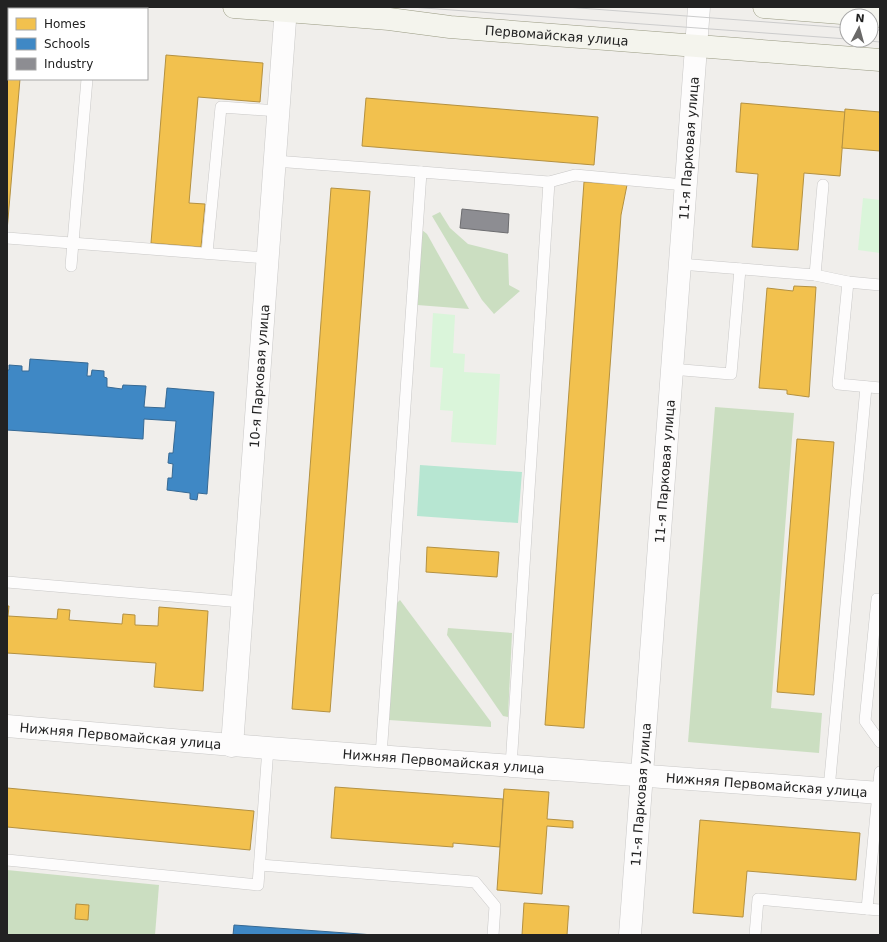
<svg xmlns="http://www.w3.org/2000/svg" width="887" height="942" font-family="'DejaVu Sans',sans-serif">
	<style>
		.forest { fill: #cbdec1 }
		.park { fill: #daf5da }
		.pitch { fill: #b7e6d2 }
		.homes { fill: #f2c14e; stroke: #b49141 }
		.schools { fill: #3f88c5; stroke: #366994 }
		.industry { fill: #8d8d92; stroke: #6d6d70 }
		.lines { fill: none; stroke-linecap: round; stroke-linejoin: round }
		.lane-casing { stroke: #c9c8c7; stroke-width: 12 }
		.street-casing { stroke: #c9c8c7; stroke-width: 23 }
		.secondary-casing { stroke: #999a82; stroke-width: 23 }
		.lane { stroke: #fdfcfc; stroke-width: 11 }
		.street { stroke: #fdfcfc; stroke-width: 22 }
		.secondary { stroke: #f4f4ed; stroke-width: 22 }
		.tram { stroke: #ccc; stroke-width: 1 }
		.labels { text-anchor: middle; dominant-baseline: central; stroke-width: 4; stroke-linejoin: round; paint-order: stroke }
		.street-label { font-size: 13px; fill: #222; stroke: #fff }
	</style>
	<rect width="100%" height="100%" fill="#f0eeeb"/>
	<!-- forest -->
	<g class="forest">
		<polygon points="440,212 450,228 468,244 508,254 509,285 520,291 494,314 482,300 432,216"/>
		<polygon points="422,230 427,234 469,309 417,305"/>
		<polygon points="715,407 794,413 771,708 822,713 819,753 688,742"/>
		<polygon points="400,600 491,722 491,727 389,720 396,604"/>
		<polygon points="448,628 512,633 508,717 503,716 447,635"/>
		<polygon points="7,870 159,885 155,935 7,935"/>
	</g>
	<!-- park -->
	<g class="park">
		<polygon points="863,198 880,200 880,253 858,250"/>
		<polygon points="433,313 455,315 453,353 465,354 464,372 500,374 496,445 451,442 453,411 440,410 443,368 430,367"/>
	</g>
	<!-- pitch -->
	<polygon class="pitch" points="420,465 522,472 518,523 417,516"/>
	<!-- homes -->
	<g class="homes">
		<polygon points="7,39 9,39 9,79 20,79 7,231"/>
		<polygon points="166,55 263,63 260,102 198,97 189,203 205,204 201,247 151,243"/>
		<polygon points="366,98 598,117 594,165 362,146"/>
		<polygon points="741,103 845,112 840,176 804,173 798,250 752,247 758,174 736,172"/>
		<polygon points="845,109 880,112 880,151 842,148"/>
		<polygon points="584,182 627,185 621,215 584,728 545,725"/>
		<polygon points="331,188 370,191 330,712 292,709"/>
		<polygon points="794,286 816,287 809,397 787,394 787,390 759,388 767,288 793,291"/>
		<polygon points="797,439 834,442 814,695 777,692"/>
		<polygon points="427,547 499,552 497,577 426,572"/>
		<polygon points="7,606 9,606 8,616 57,619 58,609 70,610 69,620 122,624 123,614 135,615 135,625 158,626 159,607 208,611 203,691 154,687 156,663 7,653"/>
		<polygon points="335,787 503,799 500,847 453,843 453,847 331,838"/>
		<polygon points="7,788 254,811 250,850 7,827"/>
		<polygon points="504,789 549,792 547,819 573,821 573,828 547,826 542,894 497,890"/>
		<polygon points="700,820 860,833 856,880 747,871 743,917 693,913"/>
		<polygon points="524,903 569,906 567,935 522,935"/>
		<polygon points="76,904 89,905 88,920 75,919"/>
	</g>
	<!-- schools -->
	<g class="schools">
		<polygon points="30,359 88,363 87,376 91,376 92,370 104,371 104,377 107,378 107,387 122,389 123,385 146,386 144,407 165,408 167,388 214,392 207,494 198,493 197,500 190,499 190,493 167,490 168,478 172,478 173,464 168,463 169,453 173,453 176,421 144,419 143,439 7,430 7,370 9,370 9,365 22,366 22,371 29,371"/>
		<polygon points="234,925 374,935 233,935"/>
	</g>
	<!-- industry -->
	<polygon class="industry" points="462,209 509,214 508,233 460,228"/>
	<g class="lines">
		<defs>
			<g id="lane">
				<polyline points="92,9 92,7"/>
				<polyline points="275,161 421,172"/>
				<polyline points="7,238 267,258"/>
				<polyline points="207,253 221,107 278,111"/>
				<polyline points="680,264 815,275 848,282 838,384 880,388"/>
				<polyline points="71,266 87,79"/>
				<polyline points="815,275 823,185"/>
				<polyline points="848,282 880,285"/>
				<polyline points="671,369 731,374 740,269"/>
				<polyline points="7,582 242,602"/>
				<polyline points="880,599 877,599 865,721 880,742"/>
				<polyline points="381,756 421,172 549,182"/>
				<polyline points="511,766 549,182 575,175 685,185"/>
				<polyline points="829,789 866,387"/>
				<polyline points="7,860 258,885 268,748"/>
				<polyline points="260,865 475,882 495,906 493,935"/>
				<polyline points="867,909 880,910"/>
				<polyline points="755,935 758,899 867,909 880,772"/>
			</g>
			<g id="street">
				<path id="s1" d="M7 726 268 748 880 793"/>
				<path id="s2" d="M232 746 286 7"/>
				<path id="s3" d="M630 935 699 7"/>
			</g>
			<g id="secondary">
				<path id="s4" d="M234 7 389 19 450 27 880 60"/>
				<polyline points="764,7 880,16"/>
			</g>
		</defs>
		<!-- lane casing -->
		<use href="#lane" class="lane-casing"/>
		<!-- street casing -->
		<use href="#street" class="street-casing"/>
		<!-- secondary casing -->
		<use href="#secondary" class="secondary-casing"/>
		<!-- lane -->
		<use href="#lane" class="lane"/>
		<!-- street -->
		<use href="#street" class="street"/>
		<!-- secondary -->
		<use href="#secondary" class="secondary"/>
		<!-- tram -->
		<g class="tram">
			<polyline points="411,7 847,39"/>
			<polyline points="566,7 847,28"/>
			<polyline points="871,30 880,30"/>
			<polyline points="857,40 880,42"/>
		</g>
	</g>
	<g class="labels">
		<!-- street labels -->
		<g class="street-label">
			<text stroke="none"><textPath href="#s4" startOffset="324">Первомайская улица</textPath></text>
			<text stroke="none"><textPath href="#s3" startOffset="789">11-я Парковая улица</textPath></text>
			<text stroke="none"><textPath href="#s2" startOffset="371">10-я Парковая улица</textPath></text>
			<text stroke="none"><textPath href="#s3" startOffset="465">11-я Парковая улица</textPath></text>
			<text stroke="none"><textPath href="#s1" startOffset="114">Нижняя Первомайская улица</textPath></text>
			<text stroke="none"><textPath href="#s1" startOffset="438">Нижняя Первомайская улица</textPath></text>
			<text stroke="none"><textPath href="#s1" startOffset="762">Нижняя Первомайская улица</textPath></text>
			<text stroke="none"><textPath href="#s3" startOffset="141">11-я Парковая улица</textPath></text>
		</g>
	</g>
	<!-- border -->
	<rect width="887" height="942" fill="none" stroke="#222222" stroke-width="16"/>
	<!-- legend -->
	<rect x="8" y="8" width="140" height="72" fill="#ffffff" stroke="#a7a7a7"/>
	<rect x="16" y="18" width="20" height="12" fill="#f2c14e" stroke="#a7a7a7"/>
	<text x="44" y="28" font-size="12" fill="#222222">Homes</text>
	<rect x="16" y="38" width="20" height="12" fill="#3f88c5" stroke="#a7a7a7"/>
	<text x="44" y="48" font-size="12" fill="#222222">Schools</text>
	<rect x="16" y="58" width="20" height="12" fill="#8d8d92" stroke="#a7a7a7"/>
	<text x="44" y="68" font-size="12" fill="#222222">Industry</text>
	<!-- north arrow -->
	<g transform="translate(859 28) rotate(6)"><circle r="19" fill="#ffffff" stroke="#a7a7a7"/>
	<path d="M0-3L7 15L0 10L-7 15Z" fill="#6a6968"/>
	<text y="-6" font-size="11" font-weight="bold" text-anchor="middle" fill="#222222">N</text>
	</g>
</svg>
